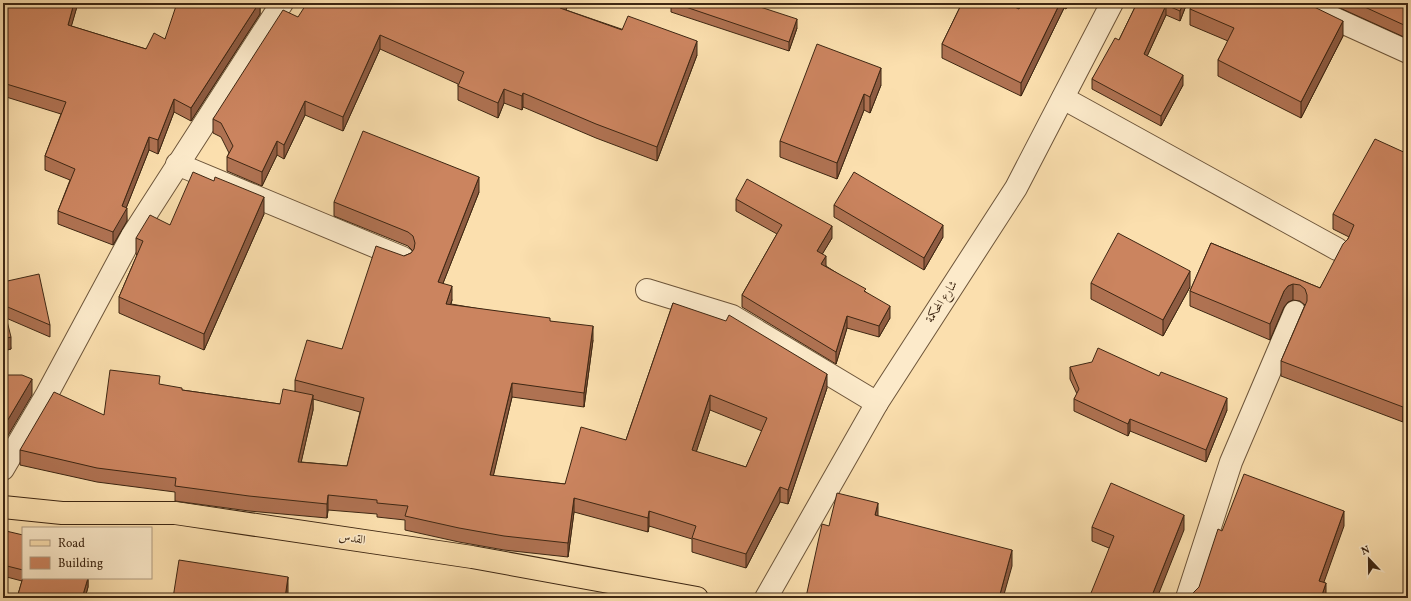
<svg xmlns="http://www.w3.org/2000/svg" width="1411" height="601" font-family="Vollkorn,Amiri,serif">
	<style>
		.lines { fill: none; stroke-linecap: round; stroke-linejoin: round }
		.minor-casing { stroke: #6d553a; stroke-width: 24 }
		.major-casing { stroke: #3e2713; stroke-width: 24 }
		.minor { stroke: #fceaca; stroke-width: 22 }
		.major { stroke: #fbdfae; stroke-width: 22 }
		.wall { fill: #af7252; stroke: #3e2713; fill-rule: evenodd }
		.shaded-wall { fill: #8e5c42; stroke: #3e2713 }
		.building { fill: #cb845f; stroke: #3e2713; fill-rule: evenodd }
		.labels { text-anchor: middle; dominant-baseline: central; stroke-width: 3; stroke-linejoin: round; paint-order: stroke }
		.street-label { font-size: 12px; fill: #3e2713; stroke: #fceaca }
	</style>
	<rect width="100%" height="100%" fill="#fbdfae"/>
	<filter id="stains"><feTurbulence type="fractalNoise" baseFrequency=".005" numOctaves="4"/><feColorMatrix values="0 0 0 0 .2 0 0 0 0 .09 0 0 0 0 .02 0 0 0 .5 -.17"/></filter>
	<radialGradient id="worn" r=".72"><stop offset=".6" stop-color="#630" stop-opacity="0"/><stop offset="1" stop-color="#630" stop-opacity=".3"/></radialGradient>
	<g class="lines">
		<defs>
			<g id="minor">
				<polyline points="1300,3 1408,52"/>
				<polyline points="1063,98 1337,249"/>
				<polyline points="177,164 403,258"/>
				<polyline points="647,290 732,316 877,403"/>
				<polyline points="3,469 47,394 132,236 282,3"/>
				<polyline points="766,598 877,403 1016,188 1112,3"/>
				<polyline points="1187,598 1231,462 1295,312"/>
			</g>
			<polyline id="major" points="3,507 62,513 175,513 472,557 697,598"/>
		</defs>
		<!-- minor casing -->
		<use href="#minor" class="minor-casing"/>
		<!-- major casing -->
		<use href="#major" class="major-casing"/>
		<!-- minor -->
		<use href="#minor" class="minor"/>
		<!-- major -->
		<use href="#major" class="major"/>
	</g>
	<!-- wall -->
	<g class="wall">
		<polygon points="3,3 78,3 71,26 146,49 165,39 260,3 260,14 191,121 174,112 158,154 149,150 126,208 127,221 113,245 58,224 58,211 70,180 45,170 45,156 61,114 3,96"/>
		<polygon points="422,3 569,3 566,10 697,55 657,161 596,138 523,107 522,110 504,103 498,118 458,100 458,84 380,49 343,131 305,115 284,159 277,155 262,186 227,171 227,157 229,153 221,137 213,133 213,119 298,17 420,6"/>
		<polygon points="671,3 748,3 797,28 789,51 671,12"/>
		<polygon points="956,3 1006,3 1019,9 1022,3 1069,3 1066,9 1064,8 1021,96 942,58 942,44 961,5"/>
		<polygon points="1137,3 1187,3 1180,21 1166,15 1147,56 1183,85 1161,126 1092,89 1092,79 1119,40"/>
		<polygon points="1329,3 1408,3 1404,37"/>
		<polygon points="1245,7 1343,36 1301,118 1218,76 1218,60 1228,41 1190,25 1190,9"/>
		<polygon points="881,85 870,113 864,110 837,179 780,157 780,141"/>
		<polygon points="1408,154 1403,422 1281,376 1281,361 1305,305 1300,301 1293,300 1288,302 1284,307 1270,340 1190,306 1190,291 1211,243 1320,288 1349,237 1333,229 1333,214"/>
		<path d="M479 192 443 283 452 300 451 304 550 321 593 340 584 407 512 397 493 476 565 484 626 440 673 303 827 388 788 504 780 502 746 568 692 552V539L649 526 648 532 574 512 568 557 504 550 459 542 405 530V520L377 517V514L328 510 327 518 249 511 175 501V492L97 482 20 465V450L104 415 160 385 182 390 280 404 295 391V380L342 349 404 256 411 253 413 251 408 246 334 216V202ZM313 399 360 412 347 466 301 462 313 410ZM710 410 762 431 746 467 696 452Z"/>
		<polygon points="736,199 832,238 822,254 826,266 866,292 890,318 879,337 847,328 836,364 742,307 742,295 777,234 736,211"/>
		<polygon points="834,205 943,237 924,270 834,217"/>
		<polygon points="264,214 204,350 119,313 119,297 137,255 136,254 136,238 170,225"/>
		<polygon points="3,282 50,325 50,337 6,318 11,349 3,351"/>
		<polygon points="1091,283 1190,287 1163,336 1091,299"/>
		<polygon points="1070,367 1227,410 1206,462 1130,431 1128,436 1074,411 1074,399 1077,394 1070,379"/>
		<polygon points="1092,527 1184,530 1109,548 1092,541"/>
		<polygon points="23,535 23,578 88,578 88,587 85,598 17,598 22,581 3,576 3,544"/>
	</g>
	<!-- shaded-wall -->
	<g class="shaded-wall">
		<polygon points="74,3 78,3 68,38 68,25"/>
		<polygon points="259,3 260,3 260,14 191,121 191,108"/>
		<polygon points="563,3 569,3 560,23 560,8"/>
		<polygon points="1060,3 1064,3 1064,8 1021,96 1021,83"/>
		<polygon points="1066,3 1069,3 1066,9"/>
		<polygon points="1183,3 1187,3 1180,21 1180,11"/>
		<polygon points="1166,5 1166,15 1144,63 1144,54"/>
		<polygon points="1408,18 1408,30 1404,37 1404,25"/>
		<polygon points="797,19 797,28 789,51 789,42"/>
		<polygon points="1343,21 1343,36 1301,118 1301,102"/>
		<polygon points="380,35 380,49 343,131 343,117"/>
		<polygon points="697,41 697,55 657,161 657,147"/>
		<polygon points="881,68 881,85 870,113 870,97"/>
		<polygon points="1183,75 1183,85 1161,126 1161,116"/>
		<polygon points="504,89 504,103 498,118 498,103"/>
		<polygon points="523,93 523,107 522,110 522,96"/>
		<polygon points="864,94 864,110 837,179 837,163"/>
		<polygon points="174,99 174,112 158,154 158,140"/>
		<polygon points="305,101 305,115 284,159 284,145"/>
		<polygon points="149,137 149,150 125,211 127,208 127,221 113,245 113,232 122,206"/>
		<polygon points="277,141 277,155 262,186 262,172"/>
		<polygon points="479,177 479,192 438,296 438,282"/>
		<polygon points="264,197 264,214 204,350 204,334"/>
		<polygon points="943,225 943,237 924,270 924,258"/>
		<polygon points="832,226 832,238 817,263 817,251"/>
		<polygon points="826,256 826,268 821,264"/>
		<polygon points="1190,271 1190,287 1163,336 1163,320"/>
		<polygon points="1293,284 1293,300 1288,302 1284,307 1270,340 1270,324 1284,291 1288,286"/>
		<polygon points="452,286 452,300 446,318 446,304"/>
		<polygon points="890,306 890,318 879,337 879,326"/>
		<polygon points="847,316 847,328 836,364 836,352"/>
		<polygon points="593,326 593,340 584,407 584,393"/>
		<polygon points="11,337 11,349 3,351 3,339"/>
		<polygon points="827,374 827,388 788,504 788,490"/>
		<polygon points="32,379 32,395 3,444 3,428"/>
		<polygon points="512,383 512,397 490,490 490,475"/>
		<polygon points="1408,393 1408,408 1403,422 1403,407"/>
		<polygon points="313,395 313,410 298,476 298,462"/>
		<polygon points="710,395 710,410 692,465 692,450"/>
		<polygon points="1227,398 1227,410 1206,462 1206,450"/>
		<polygon points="1130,419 1130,431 1128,436 1128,424"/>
		<polygon points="780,487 780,502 746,568 746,554"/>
		<polygon points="328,495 328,510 327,518 327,504"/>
		<polygon points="574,498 574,512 568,557 568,543"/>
		<polygon points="878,503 878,519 875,515"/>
		<polygon points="649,511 649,526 648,532 648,518"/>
		<polygon points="1344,511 1344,526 1319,596 1319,581"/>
		<polygon points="1184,515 1184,530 1157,598 1151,598"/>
		<polygon points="1012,550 1012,566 1003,598 999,598"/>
		<polygon points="288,577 288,598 285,598"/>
		<polygon points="88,578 88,587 85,598 82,598"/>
		<polygon points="1326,583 1326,598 1321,598"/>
	</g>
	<!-- building -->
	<g class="building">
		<polygon points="3,3 74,3 68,25 146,49 154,33 165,39 177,3 259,3 191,108 174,99 158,140 149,137 122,206 127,208 113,232 58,211 75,169 45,156 66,102 3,83"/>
		<polygon points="307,3 415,3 420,6 422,3 563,3 560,8 622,30 628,16 697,41 657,147 596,124 523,93 522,96 504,89 498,103 458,86 464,72 380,35 343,117 305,101 284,145 277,141 262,172 227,157 233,146 221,123 213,119 283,10 298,17"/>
		<polygon points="674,3 748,3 797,19 789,42"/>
		<polygon points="962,3 1006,3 1019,9 1022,3 1060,3 1021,83 942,44"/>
		<polygon points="1137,3 1183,3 1180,11 1166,5 1144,54 1183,75 1161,116 1092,79 1115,38 1119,40"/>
		<polygon points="1193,3 1234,3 1245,7 1247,3 1306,3 1343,21 1301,102 1218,60 1234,28 1190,9"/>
		<polygon points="1356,3 1408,3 1408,18 1404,25"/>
		<polygon points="817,44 881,68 870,97 864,94 837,163 780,141"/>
		<path d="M363 131 479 177 438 282 452 286 446 304 550 318V321L593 326 584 393 512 383 490 475 565 484 581 427 626 440 673 303 726 321 729 315 827 374 788 490 780 487 746 554 692 538 696 526 649 511 648 518 574 498 568 543 504 536 459 528 405 516 408 506 377 503V500L328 495 327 504 249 496 175 486 176 478 97 468 20 450 54 392 104 415 110 370 160 376 159 384 182 388V390L280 404 283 389 313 395 298 462 347 466 364 398 295 380 307 340 342 349 376 246 404 256 411 253 414 249 415 243 413 236 408 232 334 202ZM710 395 767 418 746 467 692 450Z"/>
		<polygon points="1375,139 1408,154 1408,393 1403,407 1281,361 1307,301 1307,295 1305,289 1300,285 1293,284 1288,286 1284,291 1270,324 1190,291 1211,243 1320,288 1343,244 1348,239 1354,225 1333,214"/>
		<polygon points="193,172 214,181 215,177 264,197 204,334 119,297 143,241 136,238 150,215 170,225"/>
		<polygon points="854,172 943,225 924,258 834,205"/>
		<polygon points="747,179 832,226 817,251 826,256 821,264 866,289 864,291 890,306 879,326 847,316 836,352 742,295 782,225 736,199"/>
		<polygon points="1118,233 1190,271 1163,320 1091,283"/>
		<polygon points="39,274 50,325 3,305 11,337 3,339 3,282"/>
		<polygon points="1098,348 1159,376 1161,372 1227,398 1206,450 1130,419 1128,424 1074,399 1079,389 1070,367 1092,362"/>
		<polygon points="3,375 22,375 32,379 3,428"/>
		<polygon points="1244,474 1344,511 1319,581 1326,583 1321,598 1191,598 1192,594 1199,587 1218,529 1222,531"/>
		<polygon points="1111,483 1184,515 1151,598 1089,598 1114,536 1092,527"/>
		<polygon points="837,493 878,503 875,515 1012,550 999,598 808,598 806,597 822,524 829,526"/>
		<polygon points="6,531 23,535 23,570 3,565 3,544"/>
		<polygon points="179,560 288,577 285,598 173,598"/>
		<polygon points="23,577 23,578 88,578 82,598 17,598"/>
	</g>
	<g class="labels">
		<!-- street labels -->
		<g class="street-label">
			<text transform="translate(942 302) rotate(-57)">شارع المحكمة</text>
			<text transform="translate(352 539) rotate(8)">القدس</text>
		</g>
	</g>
	<!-- margin -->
	<rect width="1411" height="601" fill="none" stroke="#fbdfae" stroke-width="16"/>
	<rect x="4" y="4" width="1403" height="593" fill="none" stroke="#3e2713" stroke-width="2"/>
	<rect x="8" y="8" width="1395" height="585" fill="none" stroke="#3e2713"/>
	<!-- legend -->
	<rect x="22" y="527" width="130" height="52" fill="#fceaca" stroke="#b09c81"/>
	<rect x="30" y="540" width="20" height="6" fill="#fbdfae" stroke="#b09c81"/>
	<text x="58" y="547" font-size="12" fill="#3e2713">Road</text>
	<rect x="30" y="557" width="20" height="12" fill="#cb845f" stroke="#b09c81"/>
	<text x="58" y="567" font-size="12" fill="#3e2713">Building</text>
	<!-- north arrow -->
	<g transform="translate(1369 559) rotate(338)" stroke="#fceaca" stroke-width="3" paint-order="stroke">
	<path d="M0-3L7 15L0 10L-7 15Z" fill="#3e2713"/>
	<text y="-6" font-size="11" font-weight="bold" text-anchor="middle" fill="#3e2713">N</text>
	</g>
	<rect width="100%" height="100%" filter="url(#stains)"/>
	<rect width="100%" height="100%" fill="url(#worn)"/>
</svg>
